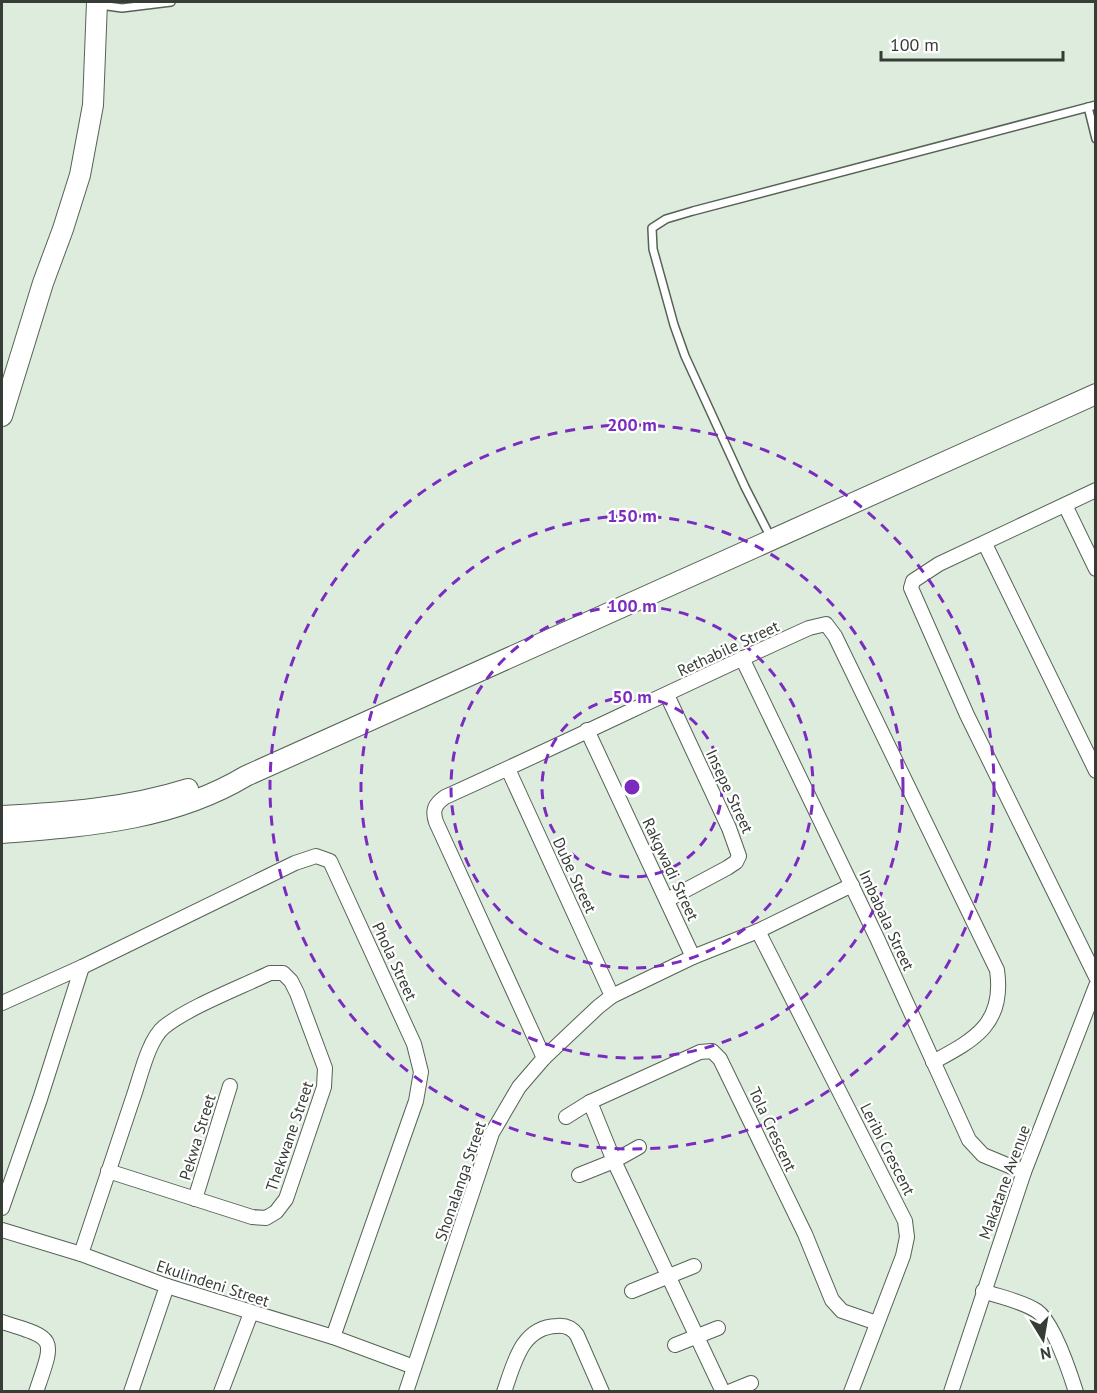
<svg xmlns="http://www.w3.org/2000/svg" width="1097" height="1393" font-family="'PT Sans',sans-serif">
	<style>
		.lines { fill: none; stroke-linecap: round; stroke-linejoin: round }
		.lane-casing { stroke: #556255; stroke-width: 10 }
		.street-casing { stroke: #556255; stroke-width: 16 }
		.secondary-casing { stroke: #556255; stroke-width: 22 }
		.lane { stroke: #fff; stroke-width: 7 }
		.street { stroke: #fff; stroke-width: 14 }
		.secondary { stroke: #fff; stroke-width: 20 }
		.ring { fill: none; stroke: #7b2cbf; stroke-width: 3; stroke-dasharray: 10 8 }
		.labels { text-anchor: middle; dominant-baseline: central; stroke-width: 4.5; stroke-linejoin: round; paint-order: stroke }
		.street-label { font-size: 16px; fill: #363c36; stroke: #fff }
		.centre { fill: #7b2cbf; stroke: #fff; stroke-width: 3 }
		.ring-label { font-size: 18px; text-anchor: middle; font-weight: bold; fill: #7b2cbf; stroke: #fff; stroke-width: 4.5; stroke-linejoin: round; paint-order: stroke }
	</style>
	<rect width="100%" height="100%" fill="#ddecdd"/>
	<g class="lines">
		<defs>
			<g id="lane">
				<polyline points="100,5 122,8 171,2"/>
				<polyline points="1088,107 1096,139"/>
				<polyline points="771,538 745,487 685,356 674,325 653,249 652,228 666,219 693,211 1096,105"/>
			</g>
			<g id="street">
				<polyline points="1096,490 939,564 913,581 911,588 967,715 1096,977"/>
				<polyline points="1065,505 1096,569"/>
				<polyline points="985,544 1096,771"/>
				<polyline points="742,658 877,938 969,1140 983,1155 1024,1172"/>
				<polyline points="667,695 729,828 739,856 736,862 727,868 667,900"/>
				<polyline points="587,730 693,957"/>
				<polyline points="508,769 612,996"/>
				<polyline points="758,931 905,1221 907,1237 903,1256 851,1392"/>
				<polyline points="2,1003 82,967 295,863 316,856 330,861 414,1044 421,1072 416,1101 333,1337"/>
				<path d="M544 1058 436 822C432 810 435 804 445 797 567 742 687 683 809 628L826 624 835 636 997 970C1005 1024 974 1040 933 1062"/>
				<polyline points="590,1102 614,1161 723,1392"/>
				<polyline points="566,1117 590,1102 700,1052 712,1051 720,1059 805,1234 832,1300 842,1311 877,1323"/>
				<polyline points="579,1175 614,1161 639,1147"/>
				<polyline points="195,1199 230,1086"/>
				<polyline points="2,1208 40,1099 82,967"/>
				<polyline points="2,1230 81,1254 167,1286 333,1337 414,1367"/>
				<path d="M81 1254C98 1202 116 1150 133 1098 140 1079 148 1040 164 1027 189 1007 239 988 270 973H283L291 981 297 993 325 1068 324 1087 286 1199 276 1212 266 1218 252 1217 108 1171"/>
				<polyline points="632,1291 694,1266"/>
				<path d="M983 1291C1000 1297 1022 1301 1037 1311 1053 1322 1070 1373 1076 1392"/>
				<path d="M2 1322C57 1339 55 1337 36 1392"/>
				<polyline points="675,1345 718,1328"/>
				<polyline points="131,1392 167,1286"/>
				<polyline points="221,1392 251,1313"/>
				<polyline points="406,1392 492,1133 519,1087 544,1058 598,1007 612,996 693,957 758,931 852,885"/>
				<path d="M504 1392C514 1364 521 1327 557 1326 566 1325 572 1328 577 1335L602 1392"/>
				<polyline points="729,1392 751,1383"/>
				<polyline points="951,1392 1024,1172 1096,986"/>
			</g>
			<g id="secondary">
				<polyline points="2,416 43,283 63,229 80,175 93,105 97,2"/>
				<path d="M2 816C64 813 128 808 188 789"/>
				<path d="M2 833C86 826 171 821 246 776L1096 394"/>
			</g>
		</defs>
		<!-- lane casing -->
		<use href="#lane" class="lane-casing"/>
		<!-- street casing -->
		<use href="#street" class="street-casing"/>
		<!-- secondary casing -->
		<use href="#secondary" class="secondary-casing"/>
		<!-- lane -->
		<use href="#lane" class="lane"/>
		<!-- street -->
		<use href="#street" class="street"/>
		<!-- secondary -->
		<use href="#secondary" class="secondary"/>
	</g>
	<!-- distance rings -->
	<g class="ring">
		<circle cx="632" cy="787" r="90"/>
		<circle cx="632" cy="787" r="181"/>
		<circle cx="632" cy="787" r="271"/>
		<circle cx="632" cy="787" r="362"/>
	</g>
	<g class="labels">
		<!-- street labels -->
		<g class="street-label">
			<text transform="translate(728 648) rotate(-25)">Rethabile Street</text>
			<text transform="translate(730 791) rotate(65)">Insepe Street</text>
			<text transform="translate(671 869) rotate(65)">Rakgwadi Street</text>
			<text transform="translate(575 875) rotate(65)">Dube Street</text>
			<text transform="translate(887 920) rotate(65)">Imbabala Street</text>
			<text transform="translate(395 961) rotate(65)">Phola Street</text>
			<text transform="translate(773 1129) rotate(65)">Tola Crescent</text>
			<text transform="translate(289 1136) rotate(-71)">Thekwane Street</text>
			<text transform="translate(197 1137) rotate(-73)">Pekwa Street</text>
			<text transform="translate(888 1149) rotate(63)">Leribi Crescent</text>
			<text transform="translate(460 1181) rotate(-71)">Shonalanga Street</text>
			<text transform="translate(1004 1182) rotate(-70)">Makatane Avenue</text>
			<text transform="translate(213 1283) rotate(18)">Ekulindeni Street</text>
		</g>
	</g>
	<circle cx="632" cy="787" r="9" class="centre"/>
	<g class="ring-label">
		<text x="632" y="431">200 m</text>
		<text x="632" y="522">150 m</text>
		<text x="632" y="612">100 m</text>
		<text x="632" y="703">50 m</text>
	</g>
	<!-- border -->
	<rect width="1097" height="1393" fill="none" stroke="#363c36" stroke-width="6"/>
	<!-- north arrow -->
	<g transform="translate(1043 1339) rotate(169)" stroke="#ffffff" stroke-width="4.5" paint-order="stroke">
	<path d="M0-4.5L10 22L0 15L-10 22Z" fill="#363c36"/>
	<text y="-9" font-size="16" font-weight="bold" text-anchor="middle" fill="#363c36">N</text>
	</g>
	<!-- scale -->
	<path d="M881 51v9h182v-9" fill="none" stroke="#363c36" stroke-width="3"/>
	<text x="890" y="51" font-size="18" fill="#363c36" stroke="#ffffff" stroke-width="4.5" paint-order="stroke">100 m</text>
</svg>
